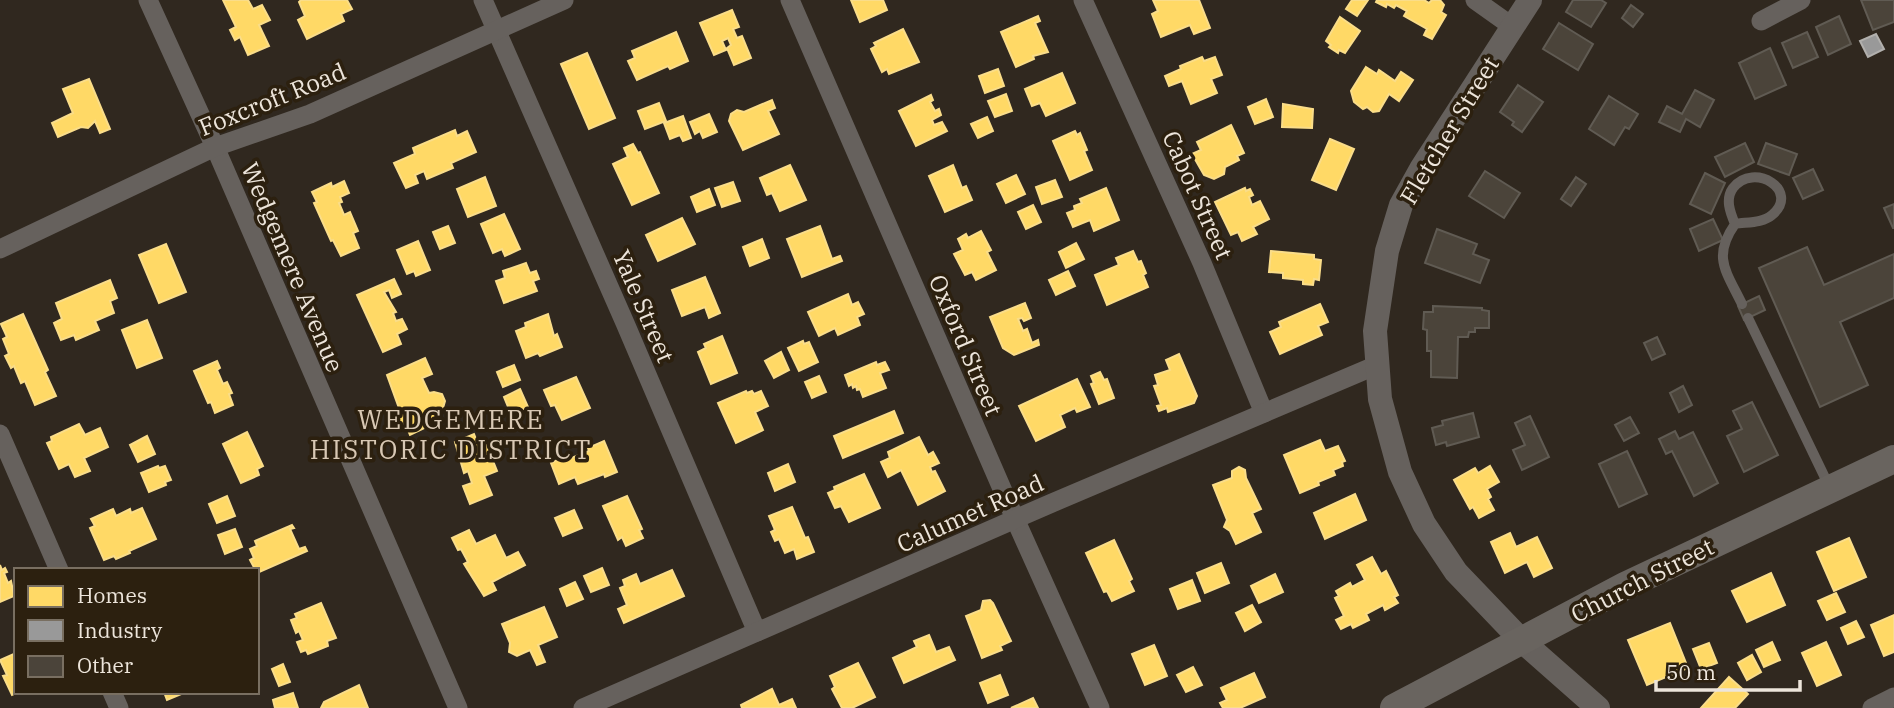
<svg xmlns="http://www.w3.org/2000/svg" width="1894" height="708" font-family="'IBM Plex Serif',serif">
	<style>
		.homes { fill: #ffd966; stroke: #fadd89; stroke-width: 2 }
		.industry { fill: #999; stroke: #b2b0ad; stroke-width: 2 }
		.building { fill: #4b443a; stroke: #605b53; stroke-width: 2 }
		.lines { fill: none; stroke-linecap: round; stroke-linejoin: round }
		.service { stroke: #66615d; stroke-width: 10 }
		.minor { stroke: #66615d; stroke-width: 19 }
		.tertiary { stroke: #66615d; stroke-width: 24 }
		.secondary { stroke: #69645f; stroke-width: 28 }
		.labels { text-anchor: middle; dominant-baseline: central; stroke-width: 7; stroke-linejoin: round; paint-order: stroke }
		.street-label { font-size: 24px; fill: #ede5db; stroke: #2c200f }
		.neighbourhood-label { font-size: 26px; letter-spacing: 2px; fill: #d8c8b4; stroke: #2c200f }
	</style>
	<rect width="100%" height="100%" fill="#30281f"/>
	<!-- homes -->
	<g class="homes">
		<polygon points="223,0 248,0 253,9 262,5 270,20 259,25 269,46 248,55 240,37 235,40 230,30 236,27"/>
		<polygon points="301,0 347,0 352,9 341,14 344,21 307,39 298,20 305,16 299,2"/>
		<polygon points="851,0 883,0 887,10 860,22"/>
		<polygon points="1153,0 1199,0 1210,28 1194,34 1190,25 1161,37 1152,14 1158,11"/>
		<polygon points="1352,0 1368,0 1357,16 1346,9"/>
		<polygon points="1377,0 1424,0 1429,3 1432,0 1440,0 1444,5 1441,12 1446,15 1432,39 1424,35 1427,29 1404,16 1407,11 1396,5 1394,8 1387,4 1386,7 1376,2"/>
		<polygon points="732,10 739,27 733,29 737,38 742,36 751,58 734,65 727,48 731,45 728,38 722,41 726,50 714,55 700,23"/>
		<polygon points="1038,16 1040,21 1035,23 1048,52 1033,56 1034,59 1016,67 1001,32"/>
		<polygon points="1340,17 1360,31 1345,53 1339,50 1338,53 1329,47 1331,45 1326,41"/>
		<polygon points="903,29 919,62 889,74 887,69 882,72 871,49 876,46 874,43"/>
		<polygon points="676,32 688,61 670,69 668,66 637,80 628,61 635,58 632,51"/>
		<polygon points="587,53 615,118 589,129 561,64"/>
		<polygon points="1202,57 1204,61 1215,57 1222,75 1211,79 1217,93 1191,104 1182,81 1169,86 1165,76 1181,69 1180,66"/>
		<polygon points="1366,67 1377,74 1379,70 1395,81 1401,72 1413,80 1399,101 1389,94 1379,111 1373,112 1367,107 1363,109 1354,102 1351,91"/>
		<polygon points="998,69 1004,86 985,93 979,76"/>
		<polygon points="1062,73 1075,103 1046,116 1040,103 1032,106 1025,89"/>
		<polygon points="89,79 110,129 100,133 95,121 88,128 81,127 58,137 52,123 73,113 63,89"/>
		<polygon points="1006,94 1012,111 995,117 988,101"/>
		<polygon points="931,95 933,100 930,102 935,111 939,109 941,115 932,120 934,125 942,122 947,131 916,146 899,111"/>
		<polygon points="1266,99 1273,117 1255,124 1248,107"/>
		<polygon points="772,100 775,108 768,111 779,134 743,150 729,121 731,114 737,110 744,112"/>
		<polygon points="659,103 666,121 645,129 638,111"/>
		<polygon points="1283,104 1313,109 1312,128 1282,127"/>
		<polygon points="709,114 717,132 703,138 700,131 695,134 690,122"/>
		<polygon points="683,116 691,138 683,141 680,135 670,139 664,123"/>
		<polygon points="987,117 993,131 978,138 971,124"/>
		<polygon points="1231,125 1244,153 1237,156 1239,160 1225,167 1224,174 1214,179 1204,175 1192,154 1201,150 1197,142"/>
		<polygon points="455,130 457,136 467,131 476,152 451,163 453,168 427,179 424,171 415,175 418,183 406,188 394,163 415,154 413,148"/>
		<polygon points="1075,131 1077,135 1080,133 1087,150 1084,151 1092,170 1070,180 1053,141"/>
		<polygon points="1330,139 1354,149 1336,190 1312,180"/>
		<polygon points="633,144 638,153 640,152 659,193 632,205 613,164 628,157 624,148"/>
		<polygon points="790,165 806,200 780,211 772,193 767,195 760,178"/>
		<polygon points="953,165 962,188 966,186 972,200 945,212 929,176"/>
		<polygon points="1016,175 1025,194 1006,203 997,184"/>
		<polygon points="485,177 496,206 468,217 457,189"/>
		<polygon points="1055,180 1062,197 1042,204 1036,187"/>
		<polygon points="344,181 349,193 340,197 342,202 339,203 344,215 350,212 358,231 353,233 359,248 341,256 333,240 331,241 314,203 317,202 312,192 331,183 332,187"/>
		<polygon points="733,182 740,201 722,207 715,188"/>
		<polygon points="1106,188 1119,220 1094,231 1090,220 1073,227 1067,213 1075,210 1074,206 1082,203 1080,199"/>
		<polygon points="1245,188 1246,191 1250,189 1253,195 1249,197 1252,205 1260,201 1269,219 1253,227 1257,234 1242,241 1238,232 1231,235 1215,202"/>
		<polygon points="709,189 715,205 697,212 691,197"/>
		<polygon points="1033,205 1041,222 1026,229 1018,212"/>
		<polygon points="504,214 520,249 505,256 502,249 493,253 481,224"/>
		<polygon points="682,218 695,244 658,261 646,235"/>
		<polygon points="448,226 455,243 440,249 433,232"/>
		<polygon points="820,226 832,259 840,256 842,261 802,277 787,239"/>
		<polygon points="981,231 991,250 987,252 996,270 976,280 972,272 965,275 954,254 963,250 958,239 966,234 968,238"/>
		<polygon points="762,239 769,258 750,266 743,247"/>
		<polygon points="418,241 430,270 416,276 414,271 407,274 397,250"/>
		<polygon points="1076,243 1084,259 1066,268 1059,252"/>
		<polygon points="166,244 186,292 159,303 139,255"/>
		<polygon points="1133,251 1138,262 1141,261 1146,273 1143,275 1148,287 1107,305 1095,275 1119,265 1116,258"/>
		<polygon points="1271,251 1314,255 1314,259 1321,260 1319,280 1314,279 1313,285 1303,284 1303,280 1283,278 1283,273 1269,272"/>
		<polygon points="526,263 530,273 536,271 539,279 533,281 537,291 504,303 496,281 505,278 503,271"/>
		<polygon points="1068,271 1075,286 1056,295 1049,280"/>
		<polygon points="705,277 720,313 709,318 705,307 682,316 672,290"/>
		<polygon points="394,279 401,294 392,298 389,290 384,292 396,312 393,313 396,321 402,319 407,329 397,334 401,344 383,352 357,295"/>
		<polygon points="110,280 117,298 110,301 114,313 95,321 99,330 76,340 74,335 61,340 54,323 62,319 56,303"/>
		<polygon points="848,294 852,305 858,302 864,314 857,317 860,325 838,335 835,328 819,336 808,312"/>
		<polygon points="1025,303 1031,318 1024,321 1022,318 1018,319 1023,331 1027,329 1032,343 1038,340 1039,345 1014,355 1003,348 990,317"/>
		<polygon points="1320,304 1328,322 1318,326 1322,335 1280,354 1270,332 1281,327 1279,322"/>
		<polygon points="23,314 48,370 45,372 56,396 35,405 25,381 21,383 14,366 11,368 5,356 9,354 3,339 7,337 1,324"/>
		<polygon points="548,314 554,336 557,334 562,347 540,356 538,353 526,358 516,331 526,327 525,323"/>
		<polygon points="147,320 162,358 137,368 122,330"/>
		<polygon points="722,336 737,373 711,384 698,352 706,348 704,344"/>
		<polygon points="803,341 804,344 809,342 818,362 799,371 788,348"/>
		<polygon points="781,352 789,370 774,378 765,361"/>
		<polygon points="1179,354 1197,396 1194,403 1168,412 1167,408 1159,411 1157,406 1161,405 1154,386 1158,385 1155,375 1170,370 1166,360"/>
		<polygon points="425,358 432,374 422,378 429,393 434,392 442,394 445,401 443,408 437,411 441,420 410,435 405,423 399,426 393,414 400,411 387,375"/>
		<polygon points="217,361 220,368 217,370 223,384 227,382 232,393 229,394 233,405 215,413 211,402 208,403 194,371"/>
		<polygon points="876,362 877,365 885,362 889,370 880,373 886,388 863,397 860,389 857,390 856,386 853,388 852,384 849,386 845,375"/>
		<polygon points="514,365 520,380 503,387 497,372"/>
		<polygon points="1100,372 1104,380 1107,379 1114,398 1099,404 1091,384 1094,383 1091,376"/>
		<polygon points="819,376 826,392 812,398 805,382"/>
		<polygon points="576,377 590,408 562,420 555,405 551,406 544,390"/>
		<polygon points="1077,379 1090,407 1077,412 1075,408 1060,415 1065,427 1036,441 1019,406"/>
		<polygon points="520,389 528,407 511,414 504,397"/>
		<polygon points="746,391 747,393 752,391 754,394 761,391 768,406 755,412 763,430 736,443 718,403"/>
		<polygon points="894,411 903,433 843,458 834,436"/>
		<polygon points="79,424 85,435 100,428 108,447 84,458 90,471 75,477 69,464 59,469 47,443 52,441 51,437"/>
		<polygon points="247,432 263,466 257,469 259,475 241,483 223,444"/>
		<polygon points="474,434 478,444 485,441 497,471 484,476 492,495 470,504 463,486 472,483 468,471 464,473 455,442"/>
		<polygon points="147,436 155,454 138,462 130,445"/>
		<polygon points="919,437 928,455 933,452 939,463 930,467 932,472 935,471 945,491 918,505 901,470 888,477 881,462 890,458 888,452"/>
		<polygon points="1320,440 1325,451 1338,446 1345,461 1342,462 1343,466 1333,470 1335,475 1318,482 1319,485 1300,493 1284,455"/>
		<polygon points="604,441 617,472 605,477 604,474 578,484 575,477 559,484 551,463 562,458 564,461 589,451 588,448"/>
		<polygon points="788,464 795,482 775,491 768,473"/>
		<polygon points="158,466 159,468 165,466 171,480 165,482 166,485 149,492 141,473"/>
		<polygon points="1490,466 1499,482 1487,489 1491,497 1488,499 1494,510 1479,518 1473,507 1470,509 1454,480 1475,468 1478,473"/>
		<polygon points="1239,467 1245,470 1246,478 1261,509 1252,513 1261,532 1236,544 1230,531 1224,527 1227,520 1213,485 1232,478 1232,471"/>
		<polygon points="864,474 880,508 849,522 841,506 835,508 828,493 835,490 834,487"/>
		<polygon points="1355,494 1366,520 1325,539 1314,513"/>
		<polygon points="227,496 235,516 217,523 209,504"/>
		<polygon points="627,496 642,529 639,530 643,538 626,546 622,537 618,540 603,506"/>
		<polygon points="792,507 805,538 808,537 814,552 797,559 794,549 785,553 779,539 775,541 771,532 775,530 769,516"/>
		<polygon points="142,508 156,539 129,551 130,553 116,559 114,556 104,560 90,528 95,526 91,519 113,509 116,516 130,509 131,513"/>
		<polygon points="574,510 582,528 563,536 555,518"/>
		<polygon points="292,525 294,528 290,529 299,549 305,547 307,551 257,573 250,560 254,558 250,549 257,546 255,541"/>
		<polygon points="235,529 242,547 225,554 218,535"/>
		<polygon points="469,530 476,544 495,535 506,558 518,552 525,565 492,582 496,590 484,596 464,564 468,562 461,549 458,550 452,538"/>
		<polygon points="1510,533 1516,547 1537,537 1552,568 1534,577 1527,562 1505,573 1491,542"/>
		<polygon points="1849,538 1866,577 1834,591 1817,552"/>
		<polygon points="1114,540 1132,579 1129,581 1134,591 1112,601 1107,591 1104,592 1086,553"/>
		<polygon points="1372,557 1381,574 1386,571 1398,595 1394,597 1398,603 1385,610 1383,605 1366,614 1369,620 1353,628 1351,624 1341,629 1336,620 1344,616 1335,598 1339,596 1336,591 1350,583 1352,587 1365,580 1357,565"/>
		<polygon points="1221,563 1229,583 1205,593 1197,573"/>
		<polygon points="0,565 2,570 5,568 7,572 4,573 8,583 11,581 14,596 0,602"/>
		<polygon points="602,568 609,585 591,592 584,576"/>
		<polygon points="672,570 684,596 624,623 618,609 627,605 620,588 625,586 623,580 636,574 640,584"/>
		<polygon points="1771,573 1785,605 1747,622 1732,591"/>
		<polygon points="1275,574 1283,592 1259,603 1251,586"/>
		<polygon points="1192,580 1200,601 1178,609 1170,589"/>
		<polygon points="575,582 583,599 567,606 560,589"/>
		<polygon points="1836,593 1845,612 1827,620 1818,601"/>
		<polygon points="990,600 993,603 1011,641 1000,646 1002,650 982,658 966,616 981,610 983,601"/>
		<polygon points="321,603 336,638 327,641 328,646 308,654 306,650 301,652 297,642 303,640 299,631 296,633 291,620 297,618 295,614"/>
		<polygon points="1252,605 1261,622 1245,631 1236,613"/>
		<polygon points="544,607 557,637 538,645 545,662 537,665 530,650 517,656 509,652 510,643 502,624"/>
		<polygon points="1894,615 1894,652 1884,656 1871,625"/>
		<polygon points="1856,621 1864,637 1848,644 1841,628"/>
		<polygon points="1670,623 1688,668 1647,685 1628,640"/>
		<polygon points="929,635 936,652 949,647 955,660 904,683 893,658 917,647 914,641"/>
		<polygon points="1772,642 1780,660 1764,667 1756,650"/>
		<polygon points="1826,642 1841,675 1817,686 1802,653"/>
		<polygon points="1709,643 1717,663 1701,669 1693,649"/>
		<polygon points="1154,645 1167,676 1145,685 1132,654"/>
		<polygon points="16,653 16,692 18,692 12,695 3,676 7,675 0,660"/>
		<polygon points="1752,655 1761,672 1747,680 1738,663"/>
		<polygon points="858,663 875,697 852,708 842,708 832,689 835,687 830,676"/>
		<polygon points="283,664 290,682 279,686 272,669"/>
		<polygon points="1193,667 1202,685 1186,692 1177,675"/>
		<polygon points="1254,673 1265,697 1240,708 1223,708 1220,703 1227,700 1221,688"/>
		<polygon points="1000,675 1008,695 988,703 980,683"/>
		<polygon points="1729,677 1748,694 1735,708 1701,708"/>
		<polygon points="359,685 368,708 321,708 324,702"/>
		<polygon points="772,689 779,705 792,699 796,708 742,708 741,705"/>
		<polygon points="164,692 186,692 167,700"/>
		<polygon points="293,693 298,708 275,708 273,700"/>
		<polygon points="1033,698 1038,708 1011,708"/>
	</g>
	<!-- industry -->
	<polygon class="industry" points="1876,34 1884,49 1868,57 1860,41"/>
	<!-- building -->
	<g class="building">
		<polygon points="1573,0 1601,0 1606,3 1591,27 1566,12"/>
		<polygon points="1861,0 1894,0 1894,22 1873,30"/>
		<polygon points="1631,5 1643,14 1633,27 1622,18"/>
		<polygon points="1839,16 1851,44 1828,55 1816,27"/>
		<polygon points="1559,23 1593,44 1578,70 1543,49"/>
		<polygon points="1807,32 1818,57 1793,68 1782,43"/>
		<polygon points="1770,48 1786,85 1755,99 1739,63"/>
		<polygon points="1518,85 1543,102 1522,132 1512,125 1514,122 1500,112"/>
		<polygon points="1695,90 1714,100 1700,127 1686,119 1680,132 1659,122 1667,106 1682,114"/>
		<polygon points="1609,96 1638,114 1629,129 1625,127 1614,145 1589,129"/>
		<polygon points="1745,143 1754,162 1725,177 1715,157"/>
		<polygon points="1766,143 1797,154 1789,175 1758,164"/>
		<polygon points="1813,169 1823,190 1803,199 1793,178"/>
		<polygon points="1485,171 1520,193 1504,218 1469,196"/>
		<polygon points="1705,173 1725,183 1711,214 1690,204"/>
		<polygon points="1576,177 1586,184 1571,206 1561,199"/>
		<polygon points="1894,204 1894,228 1893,228 1884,208"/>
		<polygon points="1713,219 1723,240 1699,251 1690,229"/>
		<polygon points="1437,229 1477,244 1473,254 1489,260 1480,283 1425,263"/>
		<polygon points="1807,247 1824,285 1894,254 1894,298 1840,322 1868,385 1820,407 1759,268"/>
		<polygon points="1759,296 1765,310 1744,320 1738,306"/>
		<polygon points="1433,306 1482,308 1482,310 1489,311 1489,328 1475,328 1475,332 1469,332 1468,337 1458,337 1457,378 1431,377 1431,351 1427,351 1427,330 1423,329 1424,312 1433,312"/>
		<polygon points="1657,337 1665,354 1652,360 1644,343"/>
		<polygon points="1683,386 1692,405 1679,412 1670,393"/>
		<polygon points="1752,402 1778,455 1744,472 1727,436 1742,429 1733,411"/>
		<polygon points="1473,413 1479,437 1447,446 1446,442 1436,445 1432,428 1443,425 1442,421"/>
		<polygon points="1530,416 1549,457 1522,470 1513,450 1525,445 1515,423"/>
		<polygon points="1630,417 1639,433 1624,441 1615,425"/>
		<polygon points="1675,431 1679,439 1693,432 1718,483 1694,496 1672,451 1666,454 1659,439"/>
		<polygon points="1627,451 1647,494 1619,507 1599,464"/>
	</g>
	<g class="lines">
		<!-- service -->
		<g class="service">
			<path d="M1735 224C1730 212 1725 199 1733 188 1754 161 1801 191 1772 215 1763 223 1747 222 1735 224 1712 257 1726 271 1742 304"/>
			<polyline points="1748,318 1829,486"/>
		</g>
		<!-- minor -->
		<g class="minor">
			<polyline points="148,0 215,147 458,708"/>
			<polyline points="483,0 625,323 757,632"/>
			<polyline points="790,0 1016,521 1100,708"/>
			<polyline points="1083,0 1202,263 1264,413"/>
			<polyline points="1475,0 1513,27"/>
			<polyline points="1761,21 1801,0"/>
			<polyline points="0,249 215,147 310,114 564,0"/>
			<polyline points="0,434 59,570"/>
			<polyline points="112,692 119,708"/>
			<polyline points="583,708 1052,503 1377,365"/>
			<polyline points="1872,708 1894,697"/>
		</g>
		<!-- tertiary -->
		<polyline class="tertiary" points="1530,0 1421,169 1401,205 1387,251 1375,331 1380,399 1400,472 1424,524 1456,572 1523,642 1598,708"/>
		<!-- secondary -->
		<polyline class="secondary" points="1394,708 1625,586 1894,459"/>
	</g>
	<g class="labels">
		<!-- street labels -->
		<g class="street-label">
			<text transform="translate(272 99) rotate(-22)">Foxcroft Road</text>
			<text transform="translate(1449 130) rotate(-59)">Fletcher Street</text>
			<text transform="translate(1198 195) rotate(66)">Cabot Street</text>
			<text transform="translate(293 267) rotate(67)">Wedgemere Avenue</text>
			<text transform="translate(644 306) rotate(67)">Yale Street</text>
			<text transform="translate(966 345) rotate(67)">Oxford Street</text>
			<text transform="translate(970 513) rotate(-24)">Calumet Road</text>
			<text transform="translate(1642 580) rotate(-27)">Church Street</text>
		</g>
		<!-- neighbourhood labels -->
		<g class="neighbourhood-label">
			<text x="451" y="419">WEDGEMERE<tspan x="451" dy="30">HISTORIC DISTRICT</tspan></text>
		</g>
	</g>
	<!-- legend -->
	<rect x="14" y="568" width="245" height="126" fill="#2c200f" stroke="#796f61" stroke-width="2"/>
	<rect x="28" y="586" width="35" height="21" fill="#ffd966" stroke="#796f61" stroke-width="2"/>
	<text x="77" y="603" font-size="21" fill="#ede5db">Homes</text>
	<rect x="28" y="620" width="35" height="21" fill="#999999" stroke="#796f61" stroke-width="2"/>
	<text x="77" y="638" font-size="21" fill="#ede5db">Industry</text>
	<rect x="28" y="656" width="35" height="21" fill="#4b443a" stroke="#796f61" stroke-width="2"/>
	<text x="77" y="673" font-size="21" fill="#ede5db">Other</text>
	<!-- scale -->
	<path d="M1656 680v10h144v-10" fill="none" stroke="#ede5db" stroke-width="3.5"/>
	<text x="1666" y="680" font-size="21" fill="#ede5db" stroke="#2c200f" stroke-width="5" paint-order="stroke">50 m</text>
</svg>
